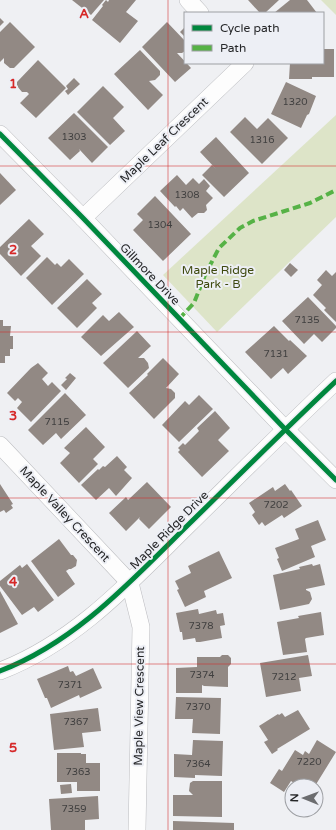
<svg xmlns="http://www.w3.org/2000/svg" width="336" height="830" font-family="'Varela Round',sans-serif">
	<style>
		.green { fill: #dde4c8 }
		.building { fill: #928984 }
		.lines { fill: none; stroke-linecap: round; stroke-linejoin: round }
		.minor-casing { stroke: #bcbdc0; stroke-width: 18 }
		.minor { stroke: #fdfdfd; stroke-width: 17 }
		.quiet { stroke: #56b246; stroke-width: 4; stroke-dasharray: 8 4; stroke-linecap: butt }
		.cycleway-casing { stroke: #edeff5; stroke-width: 8 }
		.cycleway { stroke: #00873e; stroke-width: 5 }
		.grid { fill: none; stroke: #d62828; stroke-width: 1; stroke-opacity: 0.55 }
		.labels { text-anchor: middle; dominant-baseline: central; stroke-width: 4; stroke-linejoin: round; paint-order: stroke }
		.number-label { font-size: 10px; fill: #414040 }
		.street-label { font-size: 12px; fill: #262729; stroke: #edeff5 }
		.park-label { font-size: 12px; fill: #3e490f; stroke: #edeff5 }
		.grid-label { font-size: 13px; text-anchor: middle; font-weight: bold; fill: #d62828; stroke: #edeff5; stroke-width: 4; stroke-linejoin: round; paint-order: stroke }
	</style>
	<rect width="100%" height="100%" fill="#eff0f3"/>
	<!-- green -->
	<g class="green">
		<polygon points="321,0 336,0 336,15"/>
		<polygon points="336,115 336,217 217,332 163,275"/>
	</g>
	<!-- building -->
	<g class="building">
		<polygon points="72,0 104,0 91,15"/>
		<polygon points="106,0 108,2 109,0 136,0 126,12 138,21 120,43 92,20 103,6 102,5"/>
		<polygon points="248,0 279,0 265,13 260,13"/>
		<polygon points="290,0 307,0 317,13 274,13"/>
		<polygon points="0,18 4,22 0,26"/>
		<polygon points="10,22 35,47 14,68 10,68 4,63 4,58 0,62 0,32"/>
		<polygon points="167,22 185,41 185,51 182,53 177,53 191,68 175,82 142,47"/>
		<polygon points="185,27 185,37 180,32"/>
		<polygon points="323,49 334,49 334,77 312,77 312,79 289,79 290,63 323,63"/>
		<polygon points="140,50 160,71 160,75 155,80 149,81 163,95 148,110 114,74"/>
		<polygon points="38,60 66,88 36,118 20,103 29,94 27,92 22,92 17,86 17,82"/>
		<polygon points="74,78 80,84 68,95 65,91 68,89 66,86"/>
		<polygon points="286,82 316,96 309,114 307,115 301,128 271,114"/>
		<polygon points="103,86 124,107 113,118 125,131 110,145 77,112"/>
		<polygon points="74,113 108,147 92,163 79,149 80,151 70,160 48,138"/>
		<polygon points="245,117 257,129 268,118 288,138 262,164 230,132"/>
		<polygon points="216,137 249,173 224,197 202,175 212,165 216,169 200,152"/>
		<polygon points="0,173 16,190 0,205"/>
		<polygon points="177,175 186,185 193,178 199,184 204,179 210,186 206,191 213,198 206,205 207,210 204,213 198,213 192,218 183,208 180,211 176,206 175,207 160,191"/>
		<polygon points="155,196 191,234 163,261 133,230 143,220 137,214"/>
		<polygon points="29,219 44,234 31,246 41,256 21,276 0,254 0,247"/>
		<polygon points="47,257 55,265 57,263 61,267 69,259 84,274 52,305 26,278"/>
		<polygon points="290,263 298,270 291,277 284,270"/>
		<polygon points="326,270 332,276 336,272 336,322 324,310 326,308 313,295 322,285 317,280"/>
		<polygon points="87,279 102,294 92,303 97,308 77,328 57,308"/>
		<polygon points="308,297 336,326 336,328 322,342 314,334 304,344 282,321"/>
		<polygon points="119,312 134,327 101,356 81,337 103,315 109,321"/>
		<polygon points="0,320 3,320 3,326 11,326 10,336 13,336 13,349 10,349 10,356 5,356 5,363 0,363"/>
		<polygon points="274,326 289,341 290,340 307,356 288,374 283,368 271,379 245,352"/>
		<polygon points="137,331 151,346 138,358 144,358 148,363 149,368 128,388 103,363"/>
		<polygon points="163,358 179,374 166,388 171,389 175,393 175,398 154,419 129,393 148,375 147,374"/>
		<polygon points="38,363 48,373 42,379 48,386 52,382 61,391 31,422 17,408 22,402 18,398 15,401 7,393 31,368"/>
		<polygon points="70,373 76,378 66,390 61,385 67,379 65,378"/>
		<polygon points="65,393 86,415 61,439 56,433 43,445 28,430"/>
		<polygon points="199,395 213,409 179,442 162,425 185,401 189,405"/>
		<polygon points="215,411 230,428 218,440 229,451 202,477 178,452 180,450 178,448 183,443 185,445 199,431 197,428"/>
		<polygon points="86,427 105,447 93,459 98,464 79,483 60,463 70,453 64,448"/>
		<polygon points="117,456 127,467 124,470 132,478 116,496 109,488 96,500 81,485 98,469 99,470 103,466 105,467"/>
		<polygon points="147,482 171,507 149,529 139,519 140,517 126,531 109,513 126,497 128,500"/>
		<polygon points="0,484 13,504 11,505 13,508 6,513 4,510 0,512"/>
		<polygon points="285,484 290,491 291,490 302,506 284,518 282,515 265,526 262,522 259,525 252,515 255,512 249,503 273,487 275,491"/>
		<polygon points="318,520 326,540 311,546 315,557 282,571 277,559 279,558 275,548 299,539 295,529"/>
		<polygon points="59,539 71,555 73,555 77,560 76,566 71,569 69,569 66,571 75,584 58,597 31,561"/>
		<polygon points="219,551 232,578 204,591 206,597 185,607 177,590 179,589 175,581 191,573 188,566"/>
		<polygon points="27,564 54,600 38,612 34,607 22,615 0,586 0,581 20,565 22,568"/>
		<polygon points="312,564 313,566 320,564 325,585 306,589 306,590 310,592 312,599 309,604 280,610 273,575 300,569 299,567"/>
		<polygon points="0,591 18,624 0,633"/>
		<polygon points="198,609 199,614 216,610 217,614 223,613 225,625 220,626 222,638 200,642 196,642 195,638 183,640 182,632 180,632 176,613"/>
		<polygon points="321,612 324,635 306,638 305,639 307,652 283,655 277,622 299,618 298,616"/>
		<polygon points="222,655 228,655 231,658 231,664 228,667 228,687 204,686 202,685 202,693 176,693 176,668 197,667 197,657 220,657"/>
		<polygon points="308,655 312,676 299,678 301,691 266,697 260,663"/>
		<polygon points="68,666 70,672 73,671 76,676 93,668 102,688 80,698 79,695 51,708 47,698 45,698 37,679"/>
		<polygon points="176,697 221,698 220,734 192,733 193,719 175,719"/>
		<polygon points="98,708 101,731 82,733 84,747 54,750 50,714"/>
		<polygon points="298,710 310,729 277,749 278,750 272,754 264,742 268,740 259,726 278,714 279,715 282,713 285,717"/>
		<polygon points="193,740 223,741 222,776 195,775 195,778 174,777 174,754 192,755"/>
		<polygon points="317,740 336,752 315,786 299,786 291,781 284,792 270,783 279,769 282,771 295,750 303,755 305,751 309,754"/>
		<polygon points="57,753 81,753 81,754 86,754 86,763 100,763 100,791 77,791 77,782 57,782"/>
		<polygon points="193,781 222,781 222,817 173,816 173,795 193,795 189,791 190,783"/>
		<polygon points="71,784 72,793 61,794 60,785"/>
		<polygon points="98,796 99,819 85,820 85,830 51,830 49,799"/>
		<polygon points="173,821 234,823 234,830 173,830"/>
	</g>
	<g class="lines">
		<defs>
			<g id="minor">
				<polyline points="188,0 200,13"/>
				<polyline points="0,134 83,218 285,429 336,480"/>
				<polyline points="83,218 245,63"/>
				<polyline points="0,445 130,583 141,627 137,830"/>
				<path d="M0 671C76 642 131 581 188 525 237 477 286 428 336 381"/>
			</g>
		</defs>
		<!-- minor casing -->
		<use href="#minor" class="minor-casing"/>
		<!-- minor -->
		<use href="#minor" class="minor"/>
		<!-- quiet -->
		<polyline class="quiet" points="179,319 194,303 205,275 219,248 240,228 253,221 310,203 336,190"/>
		<defs>
			<g id="cycleway">
				<polyline points="0,134 83,218 285,429 336,480"/>
				<path d="M0 671C76 642 131 581 188 525 237 477 286 428 336 381"/>
			</g>
		</defs>
		<!-- cycleway casing -->
		<use href="#cycleway" class="cycleway-casing"/>
		<!-- cycleway -->
		<use href="#cycleway" class="cycleway"/>
	</g>
	<!-- grid -->
	<path class="grid" d="M168 0V830M0 166H336M0 332H336M0 498H336M0 664H336"/>
	<g class="labels">
		<!-- number labels -->
		<g class="number-label">
			<text x="295" y="102">1320</text>
			<text x="74" y="137">1303</text>
			<text x="262" y="140">1316</text>
			<text x="187" y="195">1308</text>
			<text x="160" y="225">1304</text>
			<text x="307" y="320">7135</text>
			<text x="276" y="354">7131</text>
			<text x="57" y="422">7115</text>
			<text x="276" y="505">7202</text>
			<text x="201" y="626">7378</text>
			<text x="202" y="675">7374</text>
			<text x="284" y="677">7212</text>
			<text x="70" y="685">7371</text>
			<text x="198" y="707">7370</text>
			<text x="76" y="722">7367</text>
			<text x="309" y="762">7220</text>
			<text x="198" y="764">7364</text>
			<text x="78" y="772">7363</text>
			<text x="74" y="809">7359</text>
		</g>
		<!-- street labels -->
		<g class="street-label">
			<text transform="translate(164 140) rotate(-44)">Maple Leaf Crescent</text>
			<text transform="translate(150 274) rotate(46)">Gillmore Drive</text>
			<text transform="translate(65 514) rotate(47)">Maple Valley Crescent</text>
			<text transform="translate(169 530) rotate(-45)">Maple Ridge Drive</text>
			<text transform="translate(139 706) rotate(-89)">Maple View Crescent</text>
		</g>
		<!-- park labels -->
		<g class="park-label">
			<text x="218" y="270">Maple Ridge<tspan x="218" dy="14">Park - B</tspan></text>
		</g>
	</g>
	<g class="grid-label">
		<text x="84" y="18">A</text>
		<text x="13" y="88">1</text>
		<text x="13" y="254">2</text>
		<text x="13" y="420">3</text>
		<text x="13" y="586">4</text>
		<text x="13" y="752">5</text>
	</g>
	<!-- legend -->
	<rect x="184" y="12" width="140" height="52" fill="#edeff5" stroke="#9d9fa3"/>
	<rect x="192" y="25" width="20" height="6" fill="#00873e" stroke="#9d9fa3"/>
	<text x="220" y="32" font-size="12" fill="#262729">Cycle path</text>
	<rect x="192" y="45" width="20" height="6" fill="#56b246" stroke="#9d9fa3"/>
	<text x="220" y="52" font-size="12" fill="#262729">Path</text>
	<!-- north arrow -->
	<g transform="translate(304 798) rotate(271)"><circle r="19" fill="#edeff5" stroke="#9d9fa3"/>
	<path d="M0-3L7 15L0 10L-7 15Z" fill="#6c6d70"/>
	<text y="-6" font-size="11" font-weight="bold" text-anchor="middle" fill="#262729">N</text>
	</g>
</svg>
